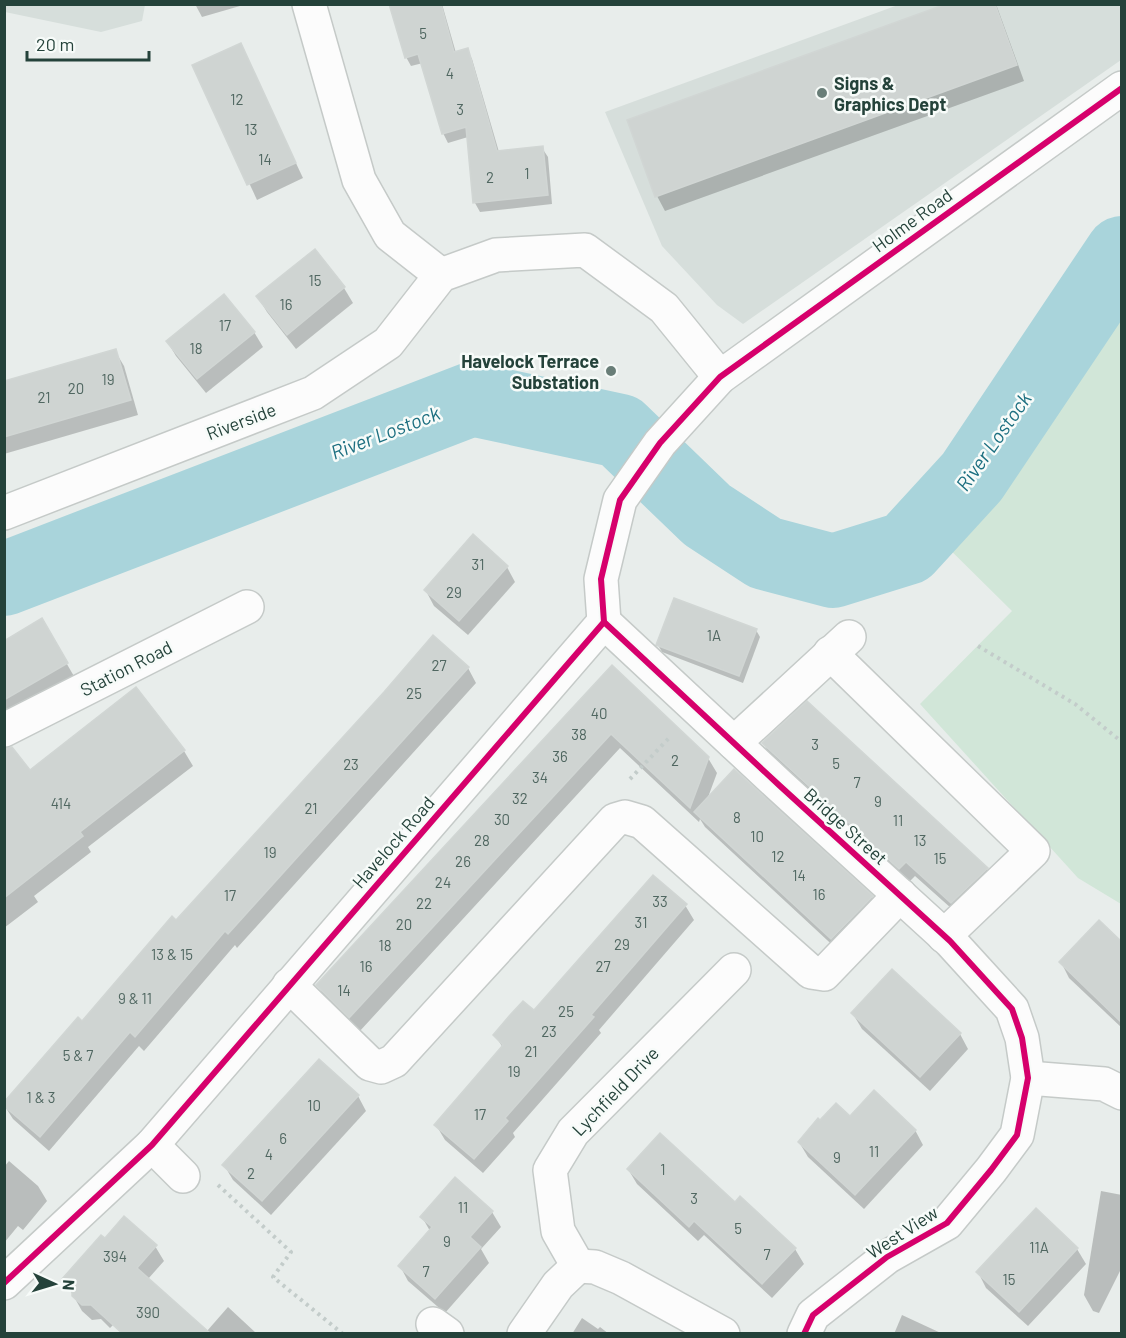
<svg xmlns="http://www.w3.org/2000/svg" width="1126" height="1338" font-family="Barlow,sans-serif">
	<style>
		.built { fill: #d6dedb }
		.green { fill: #d1e6d8 }
		.shadow { fill: #0003 }
		.lines { fill: none; stroke-linecap: round; stroke-linejoin: round }
		.river { stroke: #a9d4db; stroke-width: 74 }
		.building { fill: #cfd4d2; stroke: #d1d6d4; stroke-width: 1.5 }
		.minor-casing { stroke: #c5cac8; stroke-width: 36 }
		.path { stroke: #c3ccca; stroke-width: 4; stroke-dasharray: 3 4.5; stroke-linecap: butt }
		.minor { stroke: #fcfcfc; stroke-width: 33 }
		.cycleway-casing { stroke: #f7fbf9; stroke-width: 10 }
		.cycleway { stroke: #d6006c; stroke-width: 6 }
		.poi-dot { fill: #697e78; stroke: #f7fbf9; stroke-width: 2 }
		.labels { text-anchor: middle; dominant-baseline: central; stroke-width: 5; stroke-linejoin: round; paint-order: stroke }
		.number-label { font-size: 15px; fill: #506761 }
		.poi-label { font-size: 18px; font-weight: bold; fill: #24423a; stroke: #f7fbf9; text-anchor: start }
		.street-label { font-size: 18px; fill: #24423a; stroke: #f7fbf9 }
		.water-label { font-size: 20px; font-style: italic; fill: #1c6f80; stroke: #f7fbf9 }
	</style>
	<rect width="100%" height="100%" fill="#e8edeb"/>
	<!-- built -->
	<g class="built">
		<polygon points="5,4 145,4 145,5 142,21 101,32 5,12"/>
		<polygon points="898,5 1121,5 1121,60 743,324 717,305 662,246 605,112"/>
	</g>
	<!-- green -->
	<polygon class="green" points="1121,253 1121,904 1078,878 920,704 1012,611 926,526 972,477"/>
	<!-- shadow -->
	<g class="shadow">
		<polygon points="195,4 239,4 240,6 202,17"/>
		<polygon points="391,4 442,4 456,53 467,50 472,59 499,152 542,148 548,157 552,204 480,212 475,203 468,137 448,143 443,133 423,63 411,66 406,57"/>
		<polygon points="951,4 996,4 1024,81 665,211 657,196"/>
		<polygon points="240,45 303,178 257,200 194,65"/>
		<polygon points="314,251 344,288 353,303 296,349 267,312 258,297"/>
		<polygon points="254,332 263,347 206,393 176,356 167,341"/>
		<polygon points="115,351 124,366 138,415 4,454 4,382"/>
		<polygon points="507,567 515,582 468,635 434,606 426,591"/>
		<polygon points="42,621 75,678 4,718 4,643"/>
		<polygon points="756,630 760,637 743,683 662,652 658,645"/>
		<polygon points="612,667 708,758 717,773 707,800 872,897 880,912 841,953 705,827 700,819 699,822 620,748 359,1032 327,1001 318,986"/>
		<polygon points="468,668 476,683 237,948 235,945 144,1051 139,1046 49,1151 13,1119 4,1105 176,922"/>
		<polygon points="136,689 184,751 193,766 88,847 91,852 34,896 38,902 4,928 4,775 30,772"/>
		<polygon points="763,743 987,869 995,884 961,917 915,876 908,883 772,758"/>
		<polygon points="685,905 694,920 599,1030 601,1033 513,1133 515,1137 483,1173 445,1140 436,1125 503,1048 495,1035 534,1012"/>
		<polygon points="1122,944 1122,1028 1069,978 1061,962"/>
		<polygon points="853,1014 960,1034 968,1049 930,1091 862,1029"/>
		<polygon points="358,1096 366,1111 271,1215 233,1180 224,1165"/>
		<polygon points="850,1118 915,1130 923,1145 864,1209 808,1157 799,1142 820,1123"/>
		<polygon points="9,1161 38,1186 47,1201 23,1230 18,1226 4,1243 4,1167"/>
		<polygon points="628,1169 735,1204 795,1249 804,1264 772,1298 704,1235 698,1241 637,1184"/>
		<polygon points="1101,1191 1122,1195 1122,1267 1099,1313 1093,1311 1084,1295"/>
		<polygon points="492,1212 501,1227 481,1249 489,1263 445,1313 408,1281 400,1266 430,1231 422,1217"/>
		<polygon points="105,1240 155,1246 164,1261 148,1279 207,1331 228,1307 257,1334 126,1334 115,1323 110,1328 101,1319 92,1320 82,1311 64,1279"/>
		<polygon points="1077,1249 1086,1264 1028,1326 986,1288 978,1272"/>
		<polygon points="902,1315 943,1334 894,1334"/>
		<polygon points="582,1318 598,1329 600,1327 609,1334 572,1334"/>
	</g>
	<g class="lines">
		<!-- river -->
		<polyline class="river" points="4,579 472,399 620,431 707,515 765,553 833,571 907,548 972,477 1122,253"/>
	</g>
	<!-- building -->
	<g class="building">
		<polygon points="389,4 441,4 454,52 468,48 497,151 543,146 548,195 473,203 466,127 442,134 418,54 405,58"/>
		<polygon points="946,4 995,4 1017,65 655,197 627,120"/>
		<polygon points="241,43 296,163 247,185 192,65"/>
		<polygon points="315,249 345,287 287,335 256,296"/>
		<polygon points="224,294 255,332 197,379 166,341"/>
		<polygon points="116,349 131,400 4,437 4,381"/>
		<polygon points="473,534 508,566 459,621 424,590"/>
		<polygon points="674,598 757,629 739,676 656,645"/>
		<polygon points="42,618 68,663 4,700 4,641"/>
		<polygon points="433,635 469,667 228,934 225,931 135,1037 130,1032 40,1137 4,1106 4,1102 78,1017 82,1021 172,916 176,920 384,692"/>
		<polygon points="612,665 709,757 690,808 611,734 349,1018 316,985"/>
		<polygon points="136,687 185,750 80,832 83,836 4,898 4,748 12,747 30,770"/>
		<polygon points="807,701 988,868 951,903 906,862 899,869 762,743"/>
		<polygon points="734,769 873,896 831,939 694,812"/>
		<polygon points="653,875 687,904 591,1015 594,1017 505,1118 508,1121 474,1159 434,1125 503,1045 493,1035 510,1015 523,1001 534,1010"/>
		<polygon points="1099,920 1122,942 1122,1023 1059,962"/>
		<polygon points="892,969 961,1033 920,1077 851,1013"/>
		<polygon points="319,1059 359,1095 262,1201 222,1165"/>
		<polygon points="874,1090 916,1130 855,1195 798,1142 818,1118 820,1120 836,1103 850,1116"/>
		<polygon points="660,1133 735,1202 740,1196 796,1248 762,1284 694,1221 689,1227 627,1169"/>
		<polygon points="455,1177 493,1211 470,1237 481,1247 435,1299 398,1266 432,1227 420,1217"/>
		<polygon points="1036,1208 1078,1248 1019,1312 976,1272"/>
		<polygon points="124,1216 157,1245 137,1268 211,1334 123,1334 91,1305 82,1305 72,1296 72,1288 62,1279 101,1235 105,1238"/>
	</g>
	<g class="lines">
		<defs>
			<g id="minor">
				<polyline points="309,4 359,180 390,235 441,275"/>
				<polyline points="4,513 313,393 388,343 441,275 496,255 585,250 664,308 720,377"/>
				<polyline points="604,622 780,786 950,941 1012,1009 1022,1038 1028,1078 1017,1135 991,1170 947,1223 887,1257 813,1315 804,1334"/>
				<polyline points="830,653 1033,851 944,936"/>
				<polyline points="4,730 247,607"/>
				<polyline points="734,743 849,637"/>
				<polyline points="289,985 370,1064 381,1067 394,1061 615,820 625,817 642,822 811,972 824,974 900,895"/>
				<polyline points="1028,1078 1104,1084 1122,1093"/>
				<polyline points="152,1145 183,1176"/>
				<polyline points="578,1266 595,1267 621,1278 723,1334"/>
				<polyline points="4,1283 152,1145 604,622 601,579 620,500 660,443 720,377 1122,88"/>
				<polyline points="433,1324 447,1334"/>
				<polyline points="524,1334 558,1285 578,1266 558,1231 550,1170 573,1132 734,970"/>
			</g>
		</defs>
		<!-- minor casing -->
		<use href="#minor" class="minor-casing"/>
		<!-- path -->
		<g class="path">
			<polyline points="978,646 1075,704 1122,742"/>
			<polyline points="630,779 670,737"/>
			<polyline points="218,1185 291,1252 273,1277 343,1334"/>
		</g>
		<!-- minor -->
		<use href="#minor" class="minor"/>
		<defs>
			<g id="cycleway">
				<polyline points="604,622 780,786 950,941 1012,1009 1022,1038 1028,1078 1017,1135 991,1170 947,1223 887,1257 813,1315 804,1334"/>
				<polyline points="4,1283 152,1145 604,622 601,579 620,500 660,443 720,377 1122,88"/>
			</g>
		</defs>
		<!-- cycleway casing -->
		<use href="#cycleway" class="cycleway-casing"/>
		<!-- cycleway -->
		<use href="#cycleway" class="cycleway"/>
	</g>
	<!-- markers -->
	<g class="poi-dot">
		<circle cx="822" cy="93" r="6"/>
		<circle cx="611" cy="371" r="6"/>
	</g>
	<g class="labels">
		<!-- number labels -->
		<g class="number-label">
			<text x="423" y="33">5</text>
			<text x="450" y="73">4</text>
			<text x="237" y="99">12</text>
			<text x="460" y="109">3</text>
			<text x="251" y="129">13</text>
			<text x="265" y="159">14</text>
			<text x="527" y="173">1</text>
			<text x="490" y="177">2</text>
			<text x="315" y="280">15</text>
			<text x="286" y="304">16</text>
			<text x="225" y="325">17</text>
			<text x="196" y="348">18</text>
			<text x="108" y="379">19</text>
			<text x="76" y="388">20</text>
			<text x="44" y="397">21</text>
			<text x="478" y="564">31</text>
			<text x="454" y="592">29</text>
			<text x="714" y="635">1A</text>
			<text x="439" y="665">27</text>
			<text x="414" y="693">25</text>
			<text x="599" y="713">40</text>
			<text x="579" y="734">38</text>
			<text x="815" y="744">3</text>
			<text x="560" y="756">36</text>
			<text x="675" y="760">2</text>
			<text x="836" y="763">5</text>
			<text x="351" y="764">23</text>
			<text x="540" y="777">34</text>
			<text x="857" y="782">7</text>
			<text x="520" y="798">32</text>
			<text x="878" y="801">9</text>
			<text x="61" y="803">414</text>
			<text x="311" y="808">21</text>
			<text x="737" y="817">8</text>
			<text x="502" y="819">30</text>
			<text x="898" y="820">11</text>
			<text x="757" y="836">10</text>
			<text x="482" y="840">28</text>
			<text x="920" y="840">13</text>
			<text x="270" y="852">19</text>
			<text x="778" y="856">12</text>
			<text x="940" y="858">15</text>
			<text x="463" y="861">26</text>
			<text x="799" y="875">14</text>
			<text x="443" y="882">24</text>
			<text x="819" y="894">16</text>
			<text x="230" y="895">17</text>
			<text x="660" y="901">33</text>
			<text x="424" y="903">22</text>
			<text x="641" y="922">31</text>
			<text x="404" y="924">20</text>
			<text x="622" y="944">29</text>
			<text x="385" y="945">18</text>
			<text x="172" y="954">13 &amp; 15</text>
			<text x="366" y="966">16</text>
			<text x="603" y="966">27</text>
			<text x="344" y="990">14</text>
			<text x="135" y="998">9 &amp; 11</text>
			<text x="566" y="1011">25</text>
			<text x="549" y="1031">23</text>
			<text x="531" y="1051">21</text>
			<text x="78" y="1055">5 &amp; 7</text>
			<text x="514" y="1071">19</text>
			<text x="41" y="1097">1 &amp; 3</text>
			<text x="314" y="1105">10</text>
			<text x="480" y="1114">17</text>
			<text x="283" y="1138">6</text>
			<text x="874" y="1151">11</text>
			<text x="269" y="1154">4</text>
			<text x="837" y="1157">9</text>
			<text x="663" y="1169">1</text>
			<text x="251" y="1173">2</text>
			<text x="694" y="1198">3</text>
			<text x="463" y="1207">11</text>
			<text x="738" y="1228">5</text>
			<text x="447" y="1241">9</text>
			<text x="1039" y="1247">11A</text>
			<text x="767" y="1254">7</text>
			<text x="115" y="1256">394</text>
			<text x="426" y="1271">7</text>
			<text x="1009" y="1279">15</text>
			<text x="148" y="1312">390</text>
		</g>
		<!-- poi labels -->
		<g class="poi-label">
			<text x="834" y="83">Signs &amp;<tspan x="834" dy="21">Graphics Dept</tspan></text>
			<text x="599" y="361" text-anchor="end">Havelock Terrace<tspan x="599" dy="21">Substation</tspan></text>
		</g>
		<!-- street labels -->
		<g class="street-label">
			<text transform="translate(912 220) rotate(-36)">Holme Road</text>
			<text transform="translate(241 421) rotate(-21)">Riverside</text>
			<text transform="translate(126 668) rotate(-27)">Station Road</text>
			<text transform="translate(846 826) rotate(42)">Bridge Street</text>
			<text transform="translate(393 842) rotate(-49)">Havelock Road</text>
			<text transform="translate(615 1091) rotate(-46)">Lychfield Drive</text>
			<text transform="translate(902 1232) rotate(-33)">West View</text>
		</g>
		<!-- water labels -->
		<g class="water-label">
			<text transform="translate(385 432) rotate(-21)">River Lostock</text>
			<text transform="translate(993 441) rotate(-55)">River Lostock</text>
		</g>
	</g>
	<!-- border -->
	<rect width="1126" height="1338" fill="none" stroke="#24423a" stroke-width="12"/>
	<!-- north arrow -->
	<g transform="translate(54 1284) rotate(94)" stroke="#f7fbf9" stroke-width="4.5" paint-order="stroke">
	<path d="M0-4.5L10 22L0 15L-10 22Z" fill="#24423a"/>
	<text y="-9" font-size="16" font-weight="bold" text-anchor="middle" fill="#24423a">N</text>
	</g>
	<!-- scale -->
	<path d="M27 51v9h122v-9" fill="none" stroke="#24423a" stroke-width="3"/>
	<text x="36" y="51" font-size="18" fill="#24423a" stroke="#f7fbf9" stroke-width="4.5" paint-order="stroke">20 m</text>
</svg>
